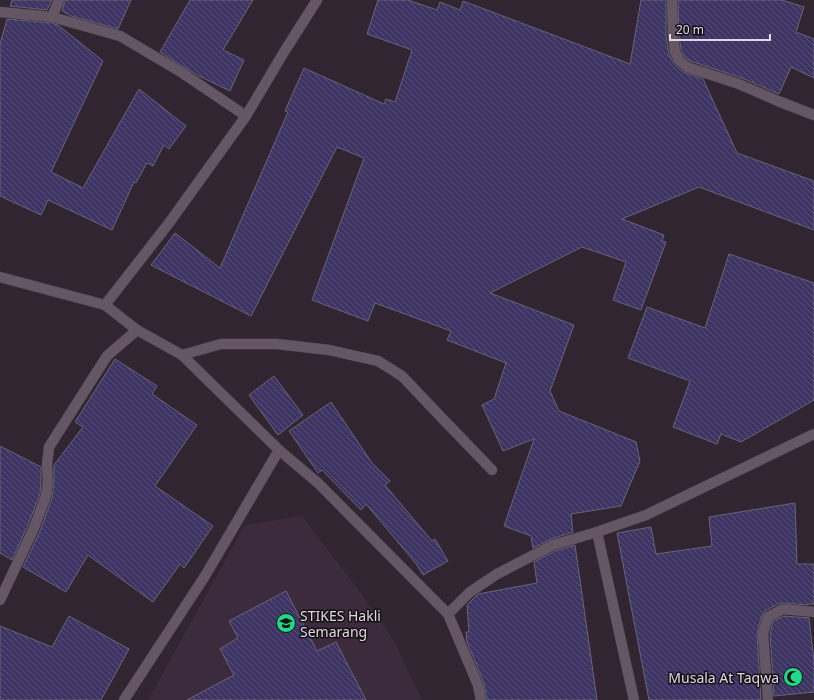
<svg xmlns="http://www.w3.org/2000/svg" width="814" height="700" font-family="'Noto Sans',sans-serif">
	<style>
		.built { fill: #3c2b3d }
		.building { fill: url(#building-back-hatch); stroke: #676477 }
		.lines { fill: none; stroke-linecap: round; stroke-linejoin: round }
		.minor-casing { stroke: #4d424d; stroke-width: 11 }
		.minor { stroke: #645665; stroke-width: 10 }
		.labels { text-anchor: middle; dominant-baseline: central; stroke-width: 3; stroke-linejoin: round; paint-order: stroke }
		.poi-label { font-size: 14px; fill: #e0d7e0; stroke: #151016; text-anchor: start }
	</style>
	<defs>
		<pattern id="building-back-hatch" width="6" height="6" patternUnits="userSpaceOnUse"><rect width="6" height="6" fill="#3e3463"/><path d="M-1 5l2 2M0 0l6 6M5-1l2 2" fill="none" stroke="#5a5179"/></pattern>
	</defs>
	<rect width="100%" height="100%" fill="#312531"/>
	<!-- built -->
	<polygon class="built" points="302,516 360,592 394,641 422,700 148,700 245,525"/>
	<!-- building -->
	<g class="building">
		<polygon points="12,0 52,0 47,10 10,6"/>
		<polygon points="65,0 131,0 118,29 71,16 62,11"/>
		<polygon points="190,0 253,0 223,50 244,60 230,91 199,76 160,52"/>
		<polygon points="378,0 408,0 437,10 440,2 460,10 463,1 630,64 641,0 666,0 666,36 669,55 675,65 683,72 703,79 737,153 814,181 814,230 699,187 622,219 664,235 662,241 666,242 641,310 613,300 626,262 582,247 490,293 574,325 550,391 559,411 636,442 640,461 621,506 571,514 573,532 551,539 533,548 531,536 504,526 534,439 503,451 482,405 494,399 506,363 447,340 451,331 375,303 368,321 312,300 364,158 337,147 251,316 151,265 175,233 220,268 288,112 285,111 304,68 384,104 386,99 395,102 412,50 367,34"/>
		<polygon points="678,0 782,0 804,7 796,32 814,39 814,78 791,67 779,94 742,78 690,61 684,56 681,50 679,36"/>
		<polygon points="7,19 51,23 58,25 103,61 51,172 83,188 139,89 186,126 169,149 164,145 153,166 147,163 136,183 134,182 112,230 48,200 41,215 0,196 0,44"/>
		<polygon points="729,254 814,283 814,400 741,442 721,434 717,444 673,427 690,381 628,358 647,307 705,328"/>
		<polygon points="115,359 157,386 152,394 197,425 155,486 213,526 184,568 180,564 153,602 88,555 66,592 23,567 40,531 52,498 54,482 54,465 83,427 75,422"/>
		<polygon points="274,376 303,415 278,435 249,395"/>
		<polygon points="331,402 372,463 390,481 385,485 432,541 435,539 448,561 423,575 417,565 366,504 361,510 322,470 318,473 289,431"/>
		<polygon points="0,446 41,467 41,481 40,494 28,525 12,560 0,553"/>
		<polygon points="795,503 797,564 814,564 814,604 808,604 808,605 784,603 780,603 765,611 762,615 757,633 761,700 649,700 617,533 651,527 656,554 712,546 709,517"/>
		<polygon points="575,545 597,700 487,700 484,683 467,642 466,632 469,632 467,605 478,594 537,583 534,562 555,551"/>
		<polygon points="286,591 317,651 336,642 366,700 187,700 234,675 220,649 238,638 229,621"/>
		<polygon points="69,616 129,649 101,700 0,700 0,626 52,647"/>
		<polygon points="784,616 809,618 814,662 814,692 774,696 770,634 773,621"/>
	</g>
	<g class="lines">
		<defs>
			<g id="minor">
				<polyline points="672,0 673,36 675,52 679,60 687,67 739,84 778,101 814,115"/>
				<polyline points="0,12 52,17 120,36 181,72 246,116"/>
				<polyline points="52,17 59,0"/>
				<polyline points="0,277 105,305 137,330 182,355 279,450 318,483 448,614 478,685 481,700"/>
				<polyline points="105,305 169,223 246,116 284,52 317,0"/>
				<polyline points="182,355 221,344 277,344 329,350 378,361 402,376 439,415 492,470"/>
				<polyline points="597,532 634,700"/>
				<polyline points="0,600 34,528 46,496 48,481 47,465 49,447 107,356 137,330"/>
				<polyline points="448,614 470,592 497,574 553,545 597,532 646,515 814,434"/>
				<polyline points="124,700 205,576 279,450"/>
				<polyline points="768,700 763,633 768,617 783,609 814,612"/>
			</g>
		</defs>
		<!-- minor casing -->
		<use href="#minor" class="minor-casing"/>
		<!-- minor -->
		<use href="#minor" class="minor"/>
	</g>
	<!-- icons -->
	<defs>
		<symbol id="university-disc" viewBox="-11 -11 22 22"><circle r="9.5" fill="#1dd988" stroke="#151016"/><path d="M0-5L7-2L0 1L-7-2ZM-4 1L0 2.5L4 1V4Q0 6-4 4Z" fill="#111"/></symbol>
		<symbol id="mosque-disc" viewBox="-11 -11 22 22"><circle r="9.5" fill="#1dd988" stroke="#151016"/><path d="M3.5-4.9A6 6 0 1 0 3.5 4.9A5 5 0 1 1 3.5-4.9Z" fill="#111"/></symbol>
	</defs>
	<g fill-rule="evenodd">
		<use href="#university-disc" x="275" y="612" width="22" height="22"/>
		<use href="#mosque-disc" x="782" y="666" width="22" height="22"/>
	</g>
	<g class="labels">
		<!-- poi labels -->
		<g class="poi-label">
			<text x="300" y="615">STIKES Hakli<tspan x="300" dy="16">Semarang</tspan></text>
			<text x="779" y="677" text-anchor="end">Musala At Taqwa</text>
		</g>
	</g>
	<!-- scale -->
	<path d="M670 34v6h100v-6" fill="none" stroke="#e0d7e0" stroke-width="2"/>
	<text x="676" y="34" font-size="12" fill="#e0d7e0" stroke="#151016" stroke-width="3" paint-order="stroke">20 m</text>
</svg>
